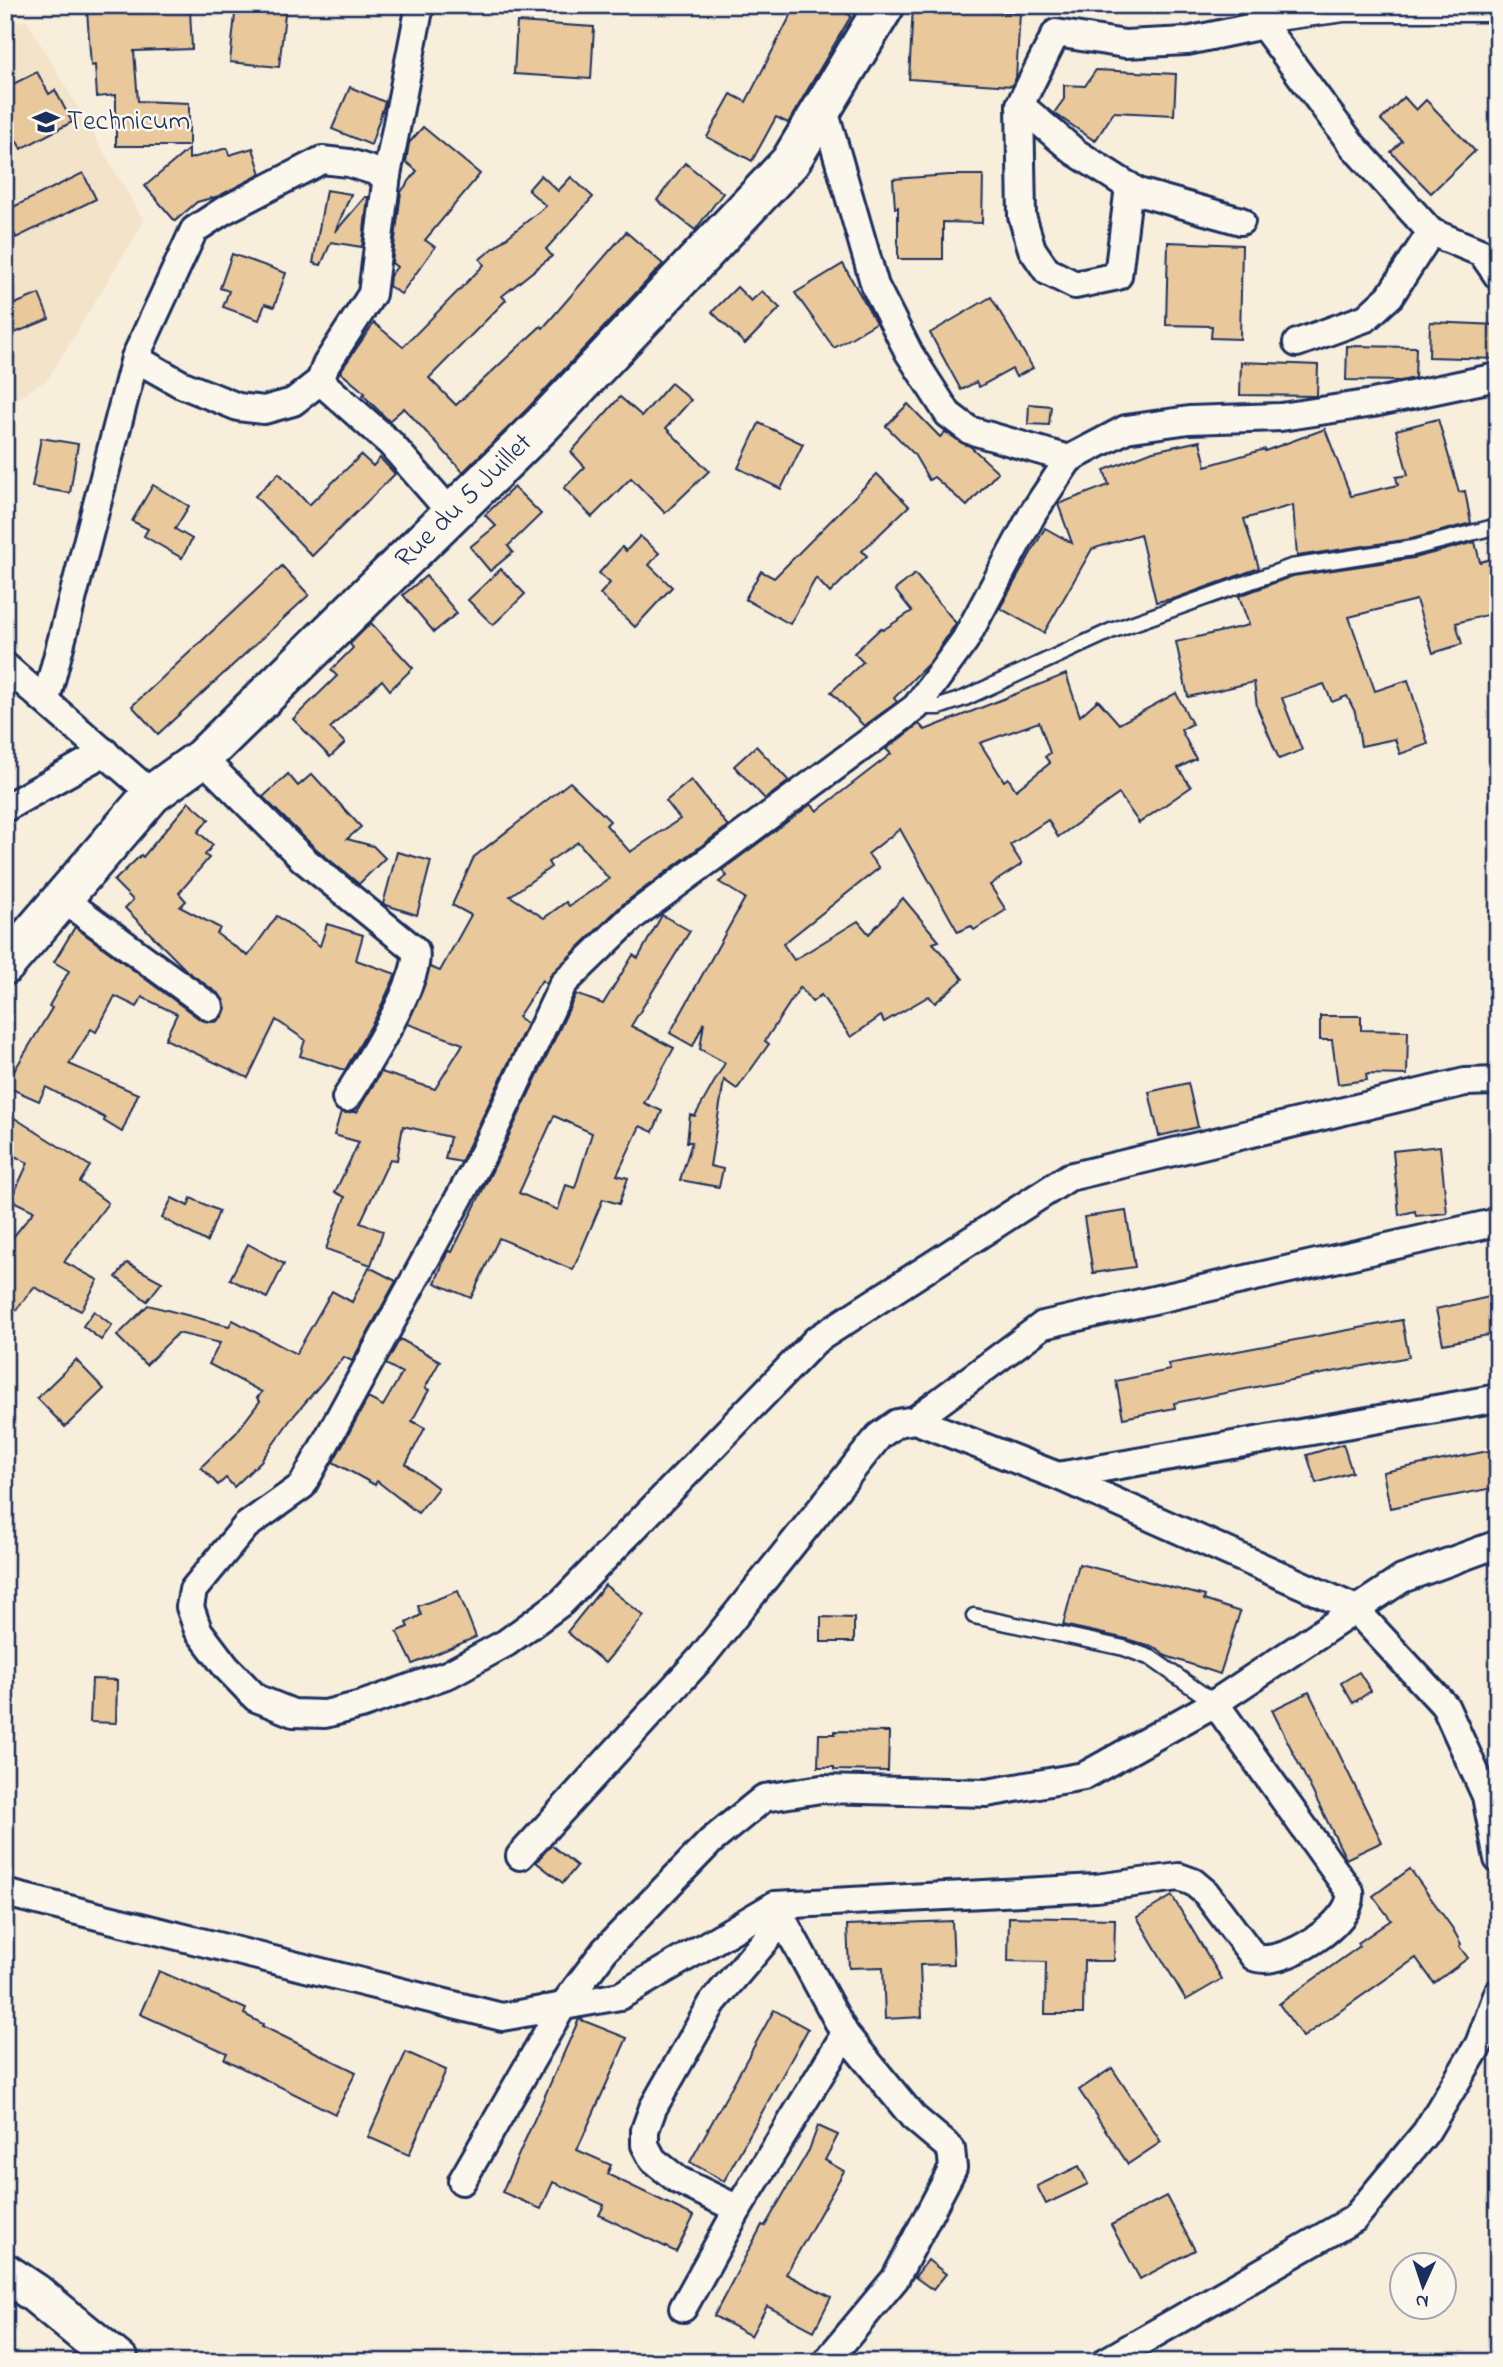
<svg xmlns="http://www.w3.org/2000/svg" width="1503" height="2367" font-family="'Indie Flower',sans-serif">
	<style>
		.built { fill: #f3e3c9 }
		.building { fill: #e9c99c; stroke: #1b2f5e; stroke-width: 2; fill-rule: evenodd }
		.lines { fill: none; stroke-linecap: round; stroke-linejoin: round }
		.lane-casing { stroke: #1b2f5e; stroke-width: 19 }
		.street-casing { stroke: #1b2f5e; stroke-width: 32 }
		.secondary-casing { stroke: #1b2f5e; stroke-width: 44 }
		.lane { stroke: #fbf7ec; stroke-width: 14 }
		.street { stroke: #fbf7ec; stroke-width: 26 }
		.secondary { stroke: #fbf7ec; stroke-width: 38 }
		.labels { text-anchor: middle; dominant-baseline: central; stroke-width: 5; stroke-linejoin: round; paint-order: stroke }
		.poi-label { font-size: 28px; fill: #1b2f5e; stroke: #fbf7ec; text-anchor: start }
		.street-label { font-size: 28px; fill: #1b2f5e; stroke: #fbf7ec }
	</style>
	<rect width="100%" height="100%" fill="#f7eedc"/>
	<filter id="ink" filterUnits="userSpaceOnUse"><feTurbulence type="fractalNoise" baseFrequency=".0143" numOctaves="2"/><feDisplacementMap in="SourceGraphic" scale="14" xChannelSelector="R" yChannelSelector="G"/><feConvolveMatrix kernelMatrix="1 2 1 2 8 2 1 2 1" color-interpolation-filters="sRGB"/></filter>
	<g filter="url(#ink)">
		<!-- built -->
		<polygon class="built" points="27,21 144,221 48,379 5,406 5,23"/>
		<!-- building -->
		<g class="building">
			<polygon points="236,5 286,5 279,67 230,62"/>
			<polygon points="796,5 833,5 851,16 788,123 776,117 752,161 707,137 731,94 746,102"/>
			<polygon points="913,6 1020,13 1016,78 1012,86 909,79"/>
			<polygon points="120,8 120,13 190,10 192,49 134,51 138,101 189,103 189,146 116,146 116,95 97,97 95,65 91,66 87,10"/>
			<polygon points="517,22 594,27 591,79 514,74"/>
			<polygon points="1096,70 1176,74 1174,115 1114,112 1095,141 1054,113 1064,99 1064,85 1085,86"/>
			<polygon points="37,72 49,94 55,90 72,122 21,149 5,119 5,88"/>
			<polygon points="350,87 385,102 371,145 332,129"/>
			<polygon points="1404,97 1416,110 1426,100 1475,151 1431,193 1391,152 1402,141 1381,120"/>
			<polygon points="423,127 480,174 425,240 435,247 401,294 389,286 390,276 397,267 392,263 401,192 417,171 406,162 409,143"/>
			<polygon points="227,148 229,155 253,148 261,174 219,196 197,202 175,221 145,186 189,149 189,159"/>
			<polygon points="685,163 723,193 695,230 657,200"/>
			<polygon points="83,173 96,199 16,238 5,211"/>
			<polygon points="541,175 558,191 571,177 593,197 546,249 552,256 502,296 506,300 429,378 456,405 541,326 543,328 626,232 663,264 527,409 463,472 404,408 389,421 363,395 365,393 340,372 374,323 403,347 484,265 480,259 546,206 528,190"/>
			<polygon points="950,175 983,175 982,223 943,222 943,259 898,259 898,207 895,208 893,179"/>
			<polygon points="326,190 351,194 335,232 365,197 368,197 362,247 331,242 321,265 313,263"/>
			<polygon points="1168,242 1242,245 1240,339 1211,338 1212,326 1166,325"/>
			<polygon points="232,254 286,273 274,307 265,304 259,320 223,307 229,291 220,288"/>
			<polygon points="843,264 876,323 834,348 795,293"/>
			<polygon points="737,287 751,301 762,291 780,308 745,344 712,312"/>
			<polygon points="39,294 49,319 5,337 5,308"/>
			<polygon points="991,297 1033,368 1016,377 1012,369 979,387 976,382 961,390 930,333"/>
			<polygon points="1430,322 1498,325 1498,359 1429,357"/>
			<polygon points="1347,346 1416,347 1415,378 1400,381 1346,380"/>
			<polygon points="1241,362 1318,365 1317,396 1240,395"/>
			<polygon points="671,383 691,400 666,428 709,471 665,513 631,478 592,517 564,488 585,467 571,452 620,397 642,416"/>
			<polygon points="908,404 940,437 945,432 971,447 998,472 967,506 934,477 929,480 914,454 886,426"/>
			<polygon points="1029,404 1051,406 1049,425 1028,424"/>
			<polygon points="1438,419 1459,492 1465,491 1471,523 1411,539 1297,556 1293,505 1244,519 1259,568 1176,598 1156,602 1140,534 1092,549 1044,633 1000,608 1045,528 1072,543 1058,504 1109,485 1104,470 1153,451 1200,441 1206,466 1265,449 1265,451 1325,429 1351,496 1398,485 1396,477 1408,475 1396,430"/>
			<polygon points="759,423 803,444 781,489 738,468"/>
			<polygon points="41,438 78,444 70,493 32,487"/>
			<polygon points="361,455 373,466 380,458 395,474 312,556 255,496 279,473 309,505"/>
			<polygon points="877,474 909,506 862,551 867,556 830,593 816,578 790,624 745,599 761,571 774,578"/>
			<polygon points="153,485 189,506 175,529 192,539 182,558 144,536 148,529 132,521"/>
			<polygon points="514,487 541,514 508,546 513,552 490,571 470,547 496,526 485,515"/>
			<polygon points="640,536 659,553 649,565 672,587 635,627 600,594 610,583 599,573 622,547 626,551"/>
			<polygon points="1475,542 1480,562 1498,557 1498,612 1456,623 1462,644 1433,653 1416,600 1349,617 1375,691 1408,680 1428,744 1400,754 1395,739 1361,746 1355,712 1347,696 1332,702 1324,684 1282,698 1302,750 1279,759 1257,707 1254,682 1188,697 1176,642 1249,625 1239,596 1293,576 1414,558"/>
			<polygon points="282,566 309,595 158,734 132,706"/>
			<polygon points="501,569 525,594 493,625 468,600"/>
			<polygon points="915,574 956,623 930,662 894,698 897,702 864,726 831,692 863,662 854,653 881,628 883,630 912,611 895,590"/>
			<polygon points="426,576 457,613 434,632 403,595"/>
			<polygon points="371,623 413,668 390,690 382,680 330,728 345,743 330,757 293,719 337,676 331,670 353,648 350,644"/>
			<path d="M1066 674 1080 716 1098 700 1119 724 1176 693 1192 724 1181 730 1196 759 1178 768 1191 787 1139 823 1119 794 1058 837 1048 820 1010 845 1022 864 990 885 1006 910 974 930 971 926 958 932 900 829 868 854 879 868 783 944 794 960 858 921 869 934 903 898 939 941 933 943 963 979 935 1003 929 996 884 1022 881 1016 851 1037 821 995 812 1002 800 987 765 1041 769 1044 737 1089 724 1080 710 1166 723 1169 719 1187 680 1180 692 1142H687L690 1115 695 1116 725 1063 700 1049 704 1022 693 1046 670 1033 745 898 719 882 727 876 722 870 811 804 817 811 891 754 886 749 919 724 925 730ZM1039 722 1050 753 1045 757 1050 763 1016 790 1008 778 1004 781 980 743Z"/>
			<polygon points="756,746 789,781 765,799 734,766"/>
			<polygon points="288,774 298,786 312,774 361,827 347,839 373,846 385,858 359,884 314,847 263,797"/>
			<path d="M691 780 728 826 623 904 552 973 546 984 542 980 518 1017 527 1024 461 1162 445 1159 450 1137 403 1126 397 1160 390 1159 360 1223 383 1231 371 1265 326 1249 345 1197 335 1192 359 1142 334 1135 341 1112H357L381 1072 435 1089 463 1044 408 1024 430 967 440 971 471 915 452 905 474 857 570 782 610 821 606 825 630 852 680 819 666 801ZM578 842 609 879 569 906 566 902 544 918 510 896 551 867 548 862Z"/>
			<polygon points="189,802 209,819 198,832 213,845 205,855 209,858 179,893 186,901 180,907 220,928 217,934 248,956 277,916 320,946 327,924 363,935 356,960 396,974 376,1017 345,1070 300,1056 305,1040 276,1020 248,1078 165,1039 177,1014 142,997 137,1007 115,996 96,1032 91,1029 69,1064 138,1094 122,1132 104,1121 105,1118 46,1087 39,1101 5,1086 52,1008 49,1006 69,971 54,962 75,927 201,1020 216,1022 223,1016 226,1008 220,995 187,971 125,908 133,900 114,881 141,855 143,857"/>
			<polygon points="397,852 431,861 417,915 383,904"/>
			<path d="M662 915 690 931 631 1026 674 1048 644 1103 662 1111 653 1132 640 1126 617 1175 628 1178 619 1204 603 1199 573 1270 499 1238 471 1298 435 1283 448 1251 452 1252 497 1161 576 994 603 1004 633 955 638 958ZM554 1116 592 1133 575 1188 566 1185 558 1210 519 1193Z"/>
			<polygon points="1320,1016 1361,1016 1361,1030 1408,1031 1407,1075 1366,1074 1367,1080 1338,1084 1332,1040 1320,1040"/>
			<polygon points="1188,1083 1198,1127 1159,1136 1149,1092"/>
			<polygon points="5,1112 90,1166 80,1182 108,1203 64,1262 98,1280 81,1311 34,1287 5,1324 5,1247 34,1211 11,1200 28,1163 5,1151"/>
			<polygon points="1440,1146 1447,1213 1416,1216 1415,1211 1399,1215 1393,1151"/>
			<polygon points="172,1198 188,1206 191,1198 219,1211 207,1242 162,1218"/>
			<polygon points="1126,1211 1135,1267 1093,1273 1084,1217"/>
			<polygon points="248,1244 284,1264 267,1298 230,1279"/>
			<polygon points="127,1263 162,1282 147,1301 116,1277"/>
			<polygon points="369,1267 396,1281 352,1361 344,1357 291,1419 261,1461 234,1487 226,1478 218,1485 201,1467 235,1434 260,1401 257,1398 262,1392 209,1364 220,1343 178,1333 146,1365 117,1336 148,1305 229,1326 233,1320 296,1354 332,1291 352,1302"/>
			<polygon points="1498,1295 1498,1333 1443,1344 1436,1309"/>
			<polygon points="94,1311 112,1325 101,1340 83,1326"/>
			<polygon points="1402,1320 1409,1357 1174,1403 1175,1408 1123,1418 1116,1381 1170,1370 1168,1364"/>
			<polygon points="400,1339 440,1361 425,1388 429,1390 412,1421 425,1428 406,1464 438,1488 418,1513 377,1481 375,1485 333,1462 368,1398 383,1406 402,1373 386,1364"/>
			<polygon points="76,1360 104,1389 65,1427 37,1398"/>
			<polygon points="1343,1444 1352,1472 1316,1483 1307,1455"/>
			<polygon points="1498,1449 1498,1487 1390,1508 1383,1472"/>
			<polygon points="1079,1564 1205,1596 1204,1600 1240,1612 1220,1674 1166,1656 1158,1649 1127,1639 1063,1625"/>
			<polygon points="605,1585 644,1616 605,1663 567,1632"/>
			<polygon points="458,1591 476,1637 413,1664 397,1632 408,1627 406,1623 421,1615 418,1606"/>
			<polygon points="821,1617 854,1618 854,1642 821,1642"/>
			<polygon points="1359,1672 1371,1691 1353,1703 1341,1683"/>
			<polygon points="92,1679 117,1680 116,1723 90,1722"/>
			<polygon points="1309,1692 1382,1842 1346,1859 1272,1710"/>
			<polygon points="835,1731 889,1732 888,1771 834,1770 834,1767 818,1767 819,1734 835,1734"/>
			<polygon points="551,1845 577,1866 563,1883 536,1862"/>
			<polygon points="1410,1869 1453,1929 1461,1944 1459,1946 1468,1958 1434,1983 1416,1958 1303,2037 1279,2004 1360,1946 1358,1943 1391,1920 1373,1896"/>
			<polygon points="1172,1896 1222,1979 1186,2000 1137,1917"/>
			<polygon points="1009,1917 1115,1919 1114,1961 1084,1961 1083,2014 1045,2014 1046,1962 1008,1961"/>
			<polygon points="952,1921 954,1964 920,1965 922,2017 885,2019 883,1967 849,1968 847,1925"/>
			<polygon points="159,1971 246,2009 244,2014 263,2024 262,2026 356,2072 335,2114 224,2059 227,2053 140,2014"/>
			<polygon points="774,2010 808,2029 724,2181 690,2162"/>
			<polygon points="579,2019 627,2038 577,2150 611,2165 607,2174 694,2216 676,2252 599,2215 604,2205 553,2182 541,2209 502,2192"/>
			<polygon points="406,2052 446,2070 409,2155 368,2137"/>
			<polygon points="1112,2068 1161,2142 1128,2164 1079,2090"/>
			<polygon points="818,2126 838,2135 825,2160 844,2171 786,2274 831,2297 814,2331 767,2306 751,2336 714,2316 762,2225 765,2226 809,2150"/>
			<polygon points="1079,2166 1088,2184 1046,2204 1037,2186"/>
			<polygon points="1166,2196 1195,2250 1140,2279 1111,2225"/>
			<polygon points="928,2260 946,2274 933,2290 915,2277"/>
		</g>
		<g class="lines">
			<defs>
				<g id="lane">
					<polyline points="1269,24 1344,14 1498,14"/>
					<polyline points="916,707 939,707 965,698 1111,631 1291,567 1413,548 1498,526"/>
					<polyline points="974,1616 1124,1648 1151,1658 1215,1703"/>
				</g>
				<g id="street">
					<polyline points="1263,25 1353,146 1431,232 1390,296 1366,318 1297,343"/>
					<polyline points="1020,105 1075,152 1138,192 1241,221"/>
					<polyline points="823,106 875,286 909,353 948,414 969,430 1069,459 1126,429 1189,420 1281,417 1373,403 1497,377"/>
					<polyline points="1129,186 1118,276 1075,285 1047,271 1032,249 1022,216 1020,105 1056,33 1125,44 1187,41 1263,25 1287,5"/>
					<polyline points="1431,232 1482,253 1498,276"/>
					<polyline points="135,358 181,384 238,407 264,410 293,402 320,381 326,365 372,294 387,175 420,5"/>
					<polyline points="320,381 390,443 452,514"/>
					<polyline points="1069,459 1033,513 965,640 916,707 632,917 563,984 483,1154 302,1486 246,1526 193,1590 190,1607 198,1630 226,1667 256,1698 293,1713 325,1714 361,1705 449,1674 506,1643 562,1602 816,1340 1069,1177 1465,1082 1498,1081"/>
					<polyline points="5,666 152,794"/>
					<polyline points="46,700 135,358 194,230 223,211 322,160 349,163 387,175"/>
					<path d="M202 758 303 859 415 950C424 976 362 1073 346 1098"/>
					<polyline points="5,808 105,752"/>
					<polyline points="63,899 210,1007"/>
					<polyline points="915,1420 1043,1325 1498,1222"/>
					<polyline points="1058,1476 1498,1398"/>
					<polyline points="520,1856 702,1657 879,1436 897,1423 915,1420 1058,1476 1354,1608 1445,1706 1486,1796 1498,1859"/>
					<path d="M5 1893 502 2017 620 1996 775 1905 1096 1888 1179 1877 1193 1882 1206 1893 1254 1957C1281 1969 1355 1922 1350 1892L1215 1703"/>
					<polyline points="775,1905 845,2034 913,2117 951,2149 953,2168 895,2279 826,2362"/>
					<polyline points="462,2181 562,2007 605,1950 711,1841 764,1798 821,1789 987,1793 1084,1776 1215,1703 1402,1579 1498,1544"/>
					<polyline points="738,2209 678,2180 653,2160 645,2145 645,2130 653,2108 713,2002 783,1920"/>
					<polyline points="683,2308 738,2209 845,2034"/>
					<polyline points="1105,2362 1354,2219 1426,2132 1479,2044 1498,1993"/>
				</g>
				<g id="secondary">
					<path id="s1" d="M5 965 152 794 202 758 543 424 790 162 885 5"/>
					<polyline points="5,2273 35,2293 119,2362"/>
				</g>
			</defs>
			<!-- lane casing -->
			<use href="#lane" class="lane-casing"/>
			<!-- street casing -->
			<use href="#street" class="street-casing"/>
			<!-- secondary casing -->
			<use href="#secondary" class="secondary-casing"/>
			<!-- lane -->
			<use href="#lane" class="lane"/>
			<!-- street -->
			<use href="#street" class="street"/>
			<!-- secondary -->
			<use href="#secondary" class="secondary"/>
		</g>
	</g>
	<!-- icons -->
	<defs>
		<symbol id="school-bare" viewBox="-9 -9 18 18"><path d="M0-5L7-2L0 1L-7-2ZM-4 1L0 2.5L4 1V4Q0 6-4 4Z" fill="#1b2f5e" stroke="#fbf7ec" stroke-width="2.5" paint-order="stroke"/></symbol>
	</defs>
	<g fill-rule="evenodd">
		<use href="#school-bare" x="27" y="103" width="38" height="38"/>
	</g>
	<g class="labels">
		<!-- poi labels -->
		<g class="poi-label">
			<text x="67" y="122">Technicum</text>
		</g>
		<!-- street labels -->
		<g class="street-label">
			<text stroke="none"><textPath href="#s1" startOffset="654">Rue du 5 Juillet</textPath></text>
		</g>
	</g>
	<!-- margin -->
	<rect width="1503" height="2367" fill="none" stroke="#fbf7ec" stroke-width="28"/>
	<rect x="14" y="14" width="1475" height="2339" fill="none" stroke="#1b2f5e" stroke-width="2.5" filter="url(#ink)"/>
	<!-- north arrow -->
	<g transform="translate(1423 2286) rotate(183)"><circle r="33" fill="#fbf7ec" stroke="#a1a7b3" stroke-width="2"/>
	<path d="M0-5L12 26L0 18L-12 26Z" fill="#1b2f5e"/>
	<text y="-10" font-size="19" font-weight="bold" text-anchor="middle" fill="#1b2f5e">N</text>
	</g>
</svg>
